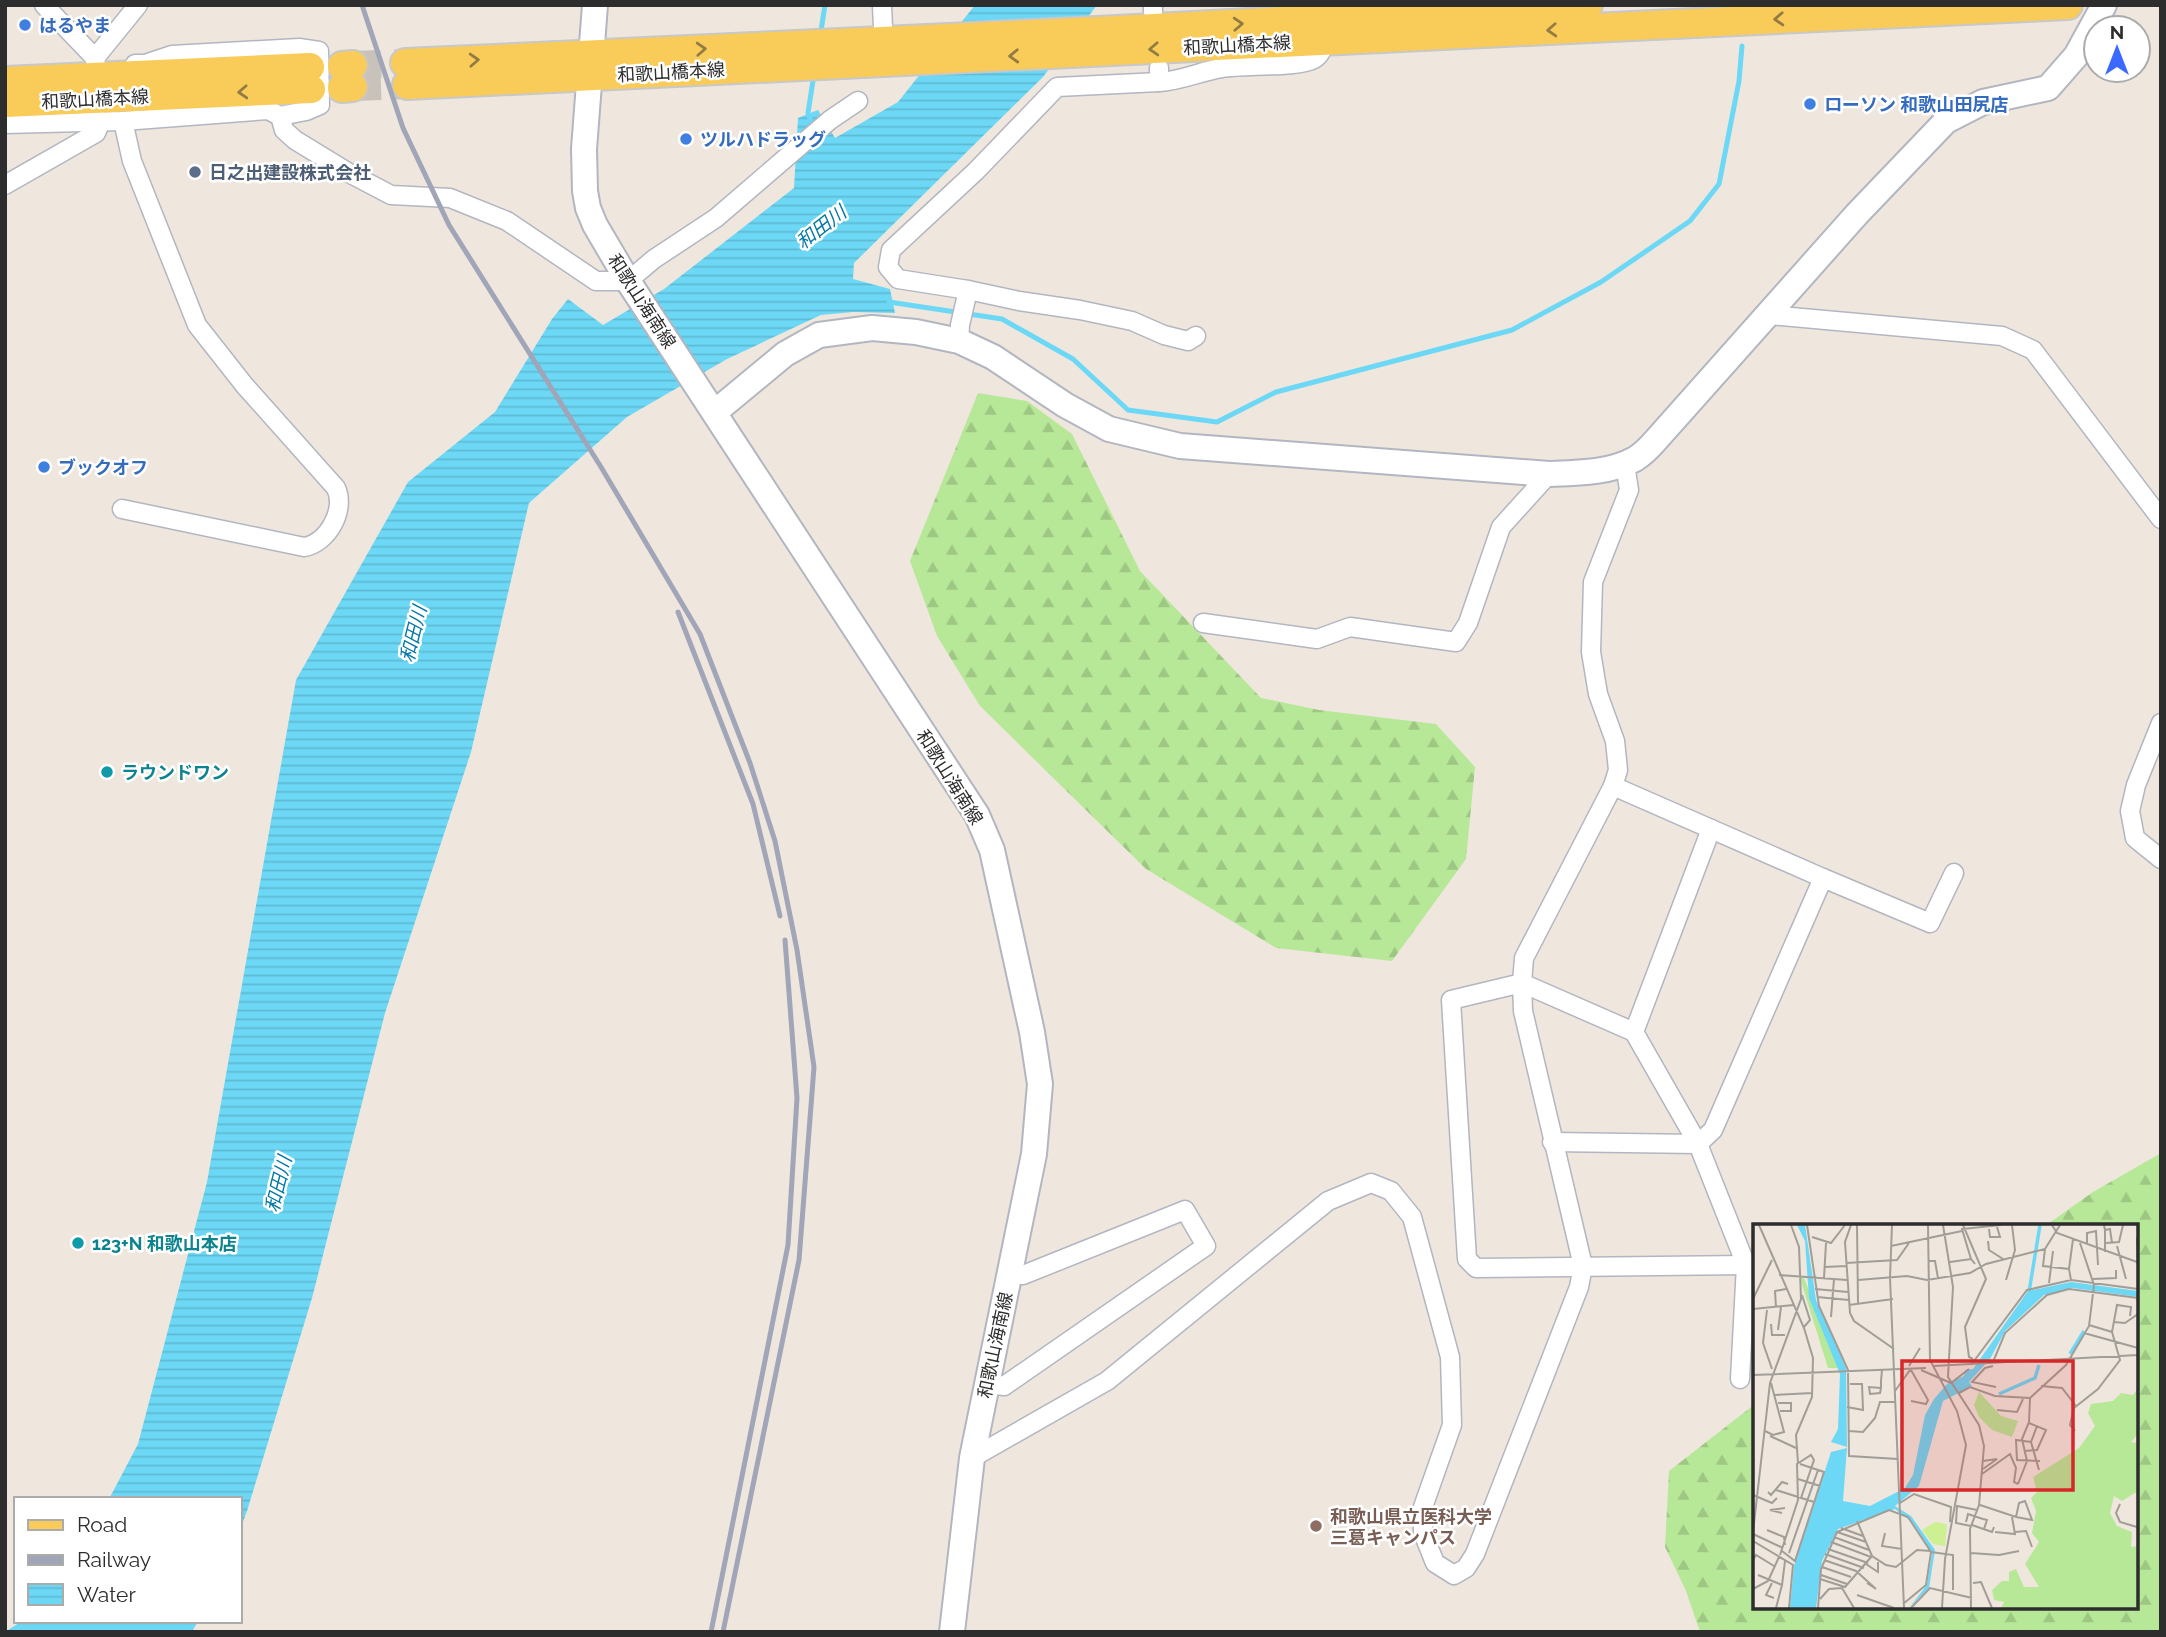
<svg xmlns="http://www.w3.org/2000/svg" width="2166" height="1637" font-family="Raleway,'Noto Sans JP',sans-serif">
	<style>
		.forest { fill: url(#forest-firs) }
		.water { fill: url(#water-rules) }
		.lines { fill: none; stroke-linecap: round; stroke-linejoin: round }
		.stream { stroke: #6cd8f6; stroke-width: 5 }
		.primary-tunnel { stroke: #c8c2bb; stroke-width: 28; stroke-dasharray: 28 14; stroke-linecap: butt }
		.street-casing { stroke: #b2b6c1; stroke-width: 21 }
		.secondary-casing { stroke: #b2b6c1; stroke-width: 28 }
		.primary-casing { stroke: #c8c8c8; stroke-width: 32 }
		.street { stroke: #fff; stroke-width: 18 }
		.secondary { stroke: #fff; stroke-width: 24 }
		.primary { stroke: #f9cc59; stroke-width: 28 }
		.rail { stroke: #a0a5b8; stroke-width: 5 }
		.oneway { stroke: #937c43 }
		.shop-dot { fill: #3f7fe0; stroke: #fff; stroke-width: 2.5 }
		.service-dot { fill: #5c6f8a; stroke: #fff; stroke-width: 2.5 }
		.culture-dot { fill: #0f9aa8; stroke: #fff; stroke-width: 2.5 }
		.education-dot { fill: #8d6e63; stroke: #fff; stroke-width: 2.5 }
		.labels { text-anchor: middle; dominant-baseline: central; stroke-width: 5; stroke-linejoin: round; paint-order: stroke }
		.shop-label { font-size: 18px; font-weight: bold; fill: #366cbe; stroke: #fff; text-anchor: start }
		.street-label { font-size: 18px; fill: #2d2d2d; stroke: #fff }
		.service-label { font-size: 18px; font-weight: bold; fill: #4e5e75; stroke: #fff; text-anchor: start }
		.culture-label { font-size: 18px; font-weight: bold; fill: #0d838f; stroke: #fff; text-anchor: start }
		.education-label { font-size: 18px; font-weight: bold; fill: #785e54; stroke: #fff; text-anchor: start }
		.water-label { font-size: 19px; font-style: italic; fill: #0578a8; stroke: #fff }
		.inset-river { fill: none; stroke: #6cd8f6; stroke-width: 3.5 }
		.inset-road { fill: none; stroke: #a19d97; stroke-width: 2 }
		.view { fill: #d62828; fill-opacity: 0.15; stroke: #d62828; stroke-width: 3.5 }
		.inset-edge { fill: none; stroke: #2d2d2d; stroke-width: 3.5 }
	</style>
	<defs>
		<pattern id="forest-firs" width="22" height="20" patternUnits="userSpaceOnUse" patternTransform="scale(1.75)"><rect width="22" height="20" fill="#b7e898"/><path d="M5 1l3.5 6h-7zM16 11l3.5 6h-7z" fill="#9ec783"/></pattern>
		<pattern id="water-rules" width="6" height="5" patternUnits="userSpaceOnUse" patternTransform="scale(1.75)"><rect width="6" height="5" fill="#6cd8f6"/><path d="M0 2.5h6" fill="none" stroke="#5ebad3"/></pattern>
	</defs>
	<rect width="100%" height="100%" fill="#efe7de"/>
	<!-- forest -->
	<g class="forest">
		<polygon points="978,393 1027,401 1072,434 1140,571 1261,698 1319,710 1436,724 1475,767 1466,859 1392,961 1276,948 1146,869 980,706 937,636 910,561"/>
		<polygon points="2161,1153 2161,1632 1700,1632 1686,1591 1665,1547 1669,1471 1755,1404 1755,1607 2136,1607 2136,1226 2045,1226 2093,1192"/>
	</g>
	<!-- water -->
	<g class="water">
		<polygon points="975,5 1097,5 1043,77 854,263 853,279 890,289 895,313 853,312 821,315 727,359 627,417 529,503 471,752 385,1013 312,1298 247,1511 240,1530 240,1499 109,1499 138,1444 207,1182 296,680 408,482 495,412 552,319 568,299 603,325 664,289 794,188 798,118 818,110 835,138 898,102"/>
		<polygon points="22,1621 198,1621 192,1632 5,1632"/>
	</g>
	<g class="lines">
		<!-- stream -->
		<g class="stream">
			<polyline points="820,37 825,5"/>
			<polyline points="810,119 808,113 814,74"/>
			<polyline points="889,302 1002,319 1073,359 1128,410 1217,422 1276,392 1512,330 1601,282 1690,221 1719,184 1739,81 1742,46"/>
		</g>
		<!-- primary-tunnel -->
		<g class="primary-tunnel">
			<polyline points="353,65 405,63"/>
			<polyline points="353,87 407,85"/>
		</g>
		<defs>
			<g id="street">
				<polyline points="44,5 95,58"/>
				<polyline points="882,5 884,51"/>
				<polyline points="1153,12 1153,5"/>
				<polyline points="96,66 95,58 138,5"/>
				<polyline points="1159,68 1159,82 1057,87 976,171 891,250 888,267 898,279 968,290 1019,301 1080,310 1132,321 1164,335 1188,341 1196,336"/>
				<path d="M1159 82C1181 81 1201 71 1222 68 1243 64 1299 68 1314 59 1321 55 1323 47 1323 40"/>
				<polyline points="280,116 284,130 295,140 349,173 391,195 450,198 507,221 596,281 628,281 654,259 716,218 830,120 858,101"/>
				<polyline points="5,124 123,121 268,110 280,116 306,111 320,105 319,51 299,48 172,55 145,64 135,64"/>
				<polyline points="5,185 96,133 101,121"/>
				<polyline points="1769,315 2002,336 2033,350 2161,519"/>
				<polyline points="959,341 960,325 968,290"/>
				<path d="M122 509 304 547C328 543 346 510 336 488L245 386 197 325 132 161 123 121"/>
				<polyline points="1203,623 1317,639 1350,627 1456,642 1468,623 1501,527 1549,474"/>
				<polyline points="2161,723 2136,785 2130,811 2135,838 2161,859"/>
				<polyline points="1711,829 1634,1032 1698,1144 1746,1265 1740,1379"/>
				<polyline points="1823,878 1930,923 1954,873"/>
				<polyline points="1634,1032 1522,983 1451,1000 1467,1259 1476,1268 1746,1265"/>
				<polyline points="1552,1142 1698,1144 1713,1130 1823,878 1613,786"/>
				<polyline points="988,1384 1004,1386 1206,1246 1185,1210 1023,1275 1010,1273"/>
				<polyline points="972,1458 1107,1381 1328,1201 1371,1183 1391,1191 1412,1217 1450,1357 1452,1425 1423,1507 1423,1533 1435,1563 1454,1575 1466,1568 1475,1554 1579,1287 1583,1266 1523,1011 1522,983 1524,958 1613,786 1618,770 1615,741 1598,694 1591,652 1593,582 1629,490 1625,464"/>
			</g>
			<g id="secondary">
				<polyline points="595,5 584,149 585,191 588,208 595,225 628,281 977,815 992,850 1032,1032 1040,1084 1034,1154 972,1458 952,1632"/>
				<path d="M715 412 785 354 819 335 872 328 916 332 959 341 993 357 1065 405 1109 429 1180 446 1549 474C1577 473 1610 473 1635 459 1643 454 1650 447 1656 440L1857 214 1946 121 1983 102 2048 88 2076 56 2104 5"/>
			</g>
			<g id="primary">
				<polyline points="405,63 1097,31 1588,5"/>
				<polyline points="342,66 353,65"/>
				<polyline points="5,81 310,67"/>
				<polyline points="407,85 2068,5"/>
				<polyline points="342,88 353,87"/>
				<polyline points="5,103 311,89"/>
			</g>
		</defs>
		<!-- street casing -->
		<use href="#street" class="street-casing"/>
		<!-- secondary casing -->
		<use href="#secondary" class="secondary-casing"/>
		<!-- primary casing -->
		<use href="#primary" class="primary-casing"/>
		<!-- street -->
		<use href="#street" class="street"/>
		<!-- secondary -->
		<use href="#secondary" class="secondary"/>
		<!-- primary -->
		<use href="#primary" class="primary"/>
		<!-- rail -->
		<g class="rail">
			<polyline points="362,5 403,128 449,225 601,467 700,634 750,763 775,841 797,950 814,1067 799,1260 723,1632"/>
			<polyline points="678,612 753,804 780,916"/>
			<polyline points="711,1632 788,1245 797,1098 785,940"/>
		</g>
	</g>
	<!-- one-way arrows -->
	<defs><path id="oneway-chevron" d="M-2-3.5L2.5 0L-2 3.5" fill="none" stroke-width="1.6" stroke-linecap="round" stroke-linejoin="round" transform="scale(1.75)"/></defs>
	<g class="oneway">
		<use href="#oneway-chevron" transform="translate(1779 19) rotate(177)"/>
		<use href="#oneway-chevron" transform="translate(1238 24) rotate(-3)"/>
		<use href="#oneway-chevron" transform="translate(1552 30) rotate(177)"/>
		<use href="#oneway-chevron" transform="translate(701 49) rotate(-3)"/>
		<use href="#oneway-chevron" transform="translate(1154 49) rotate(177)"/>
		<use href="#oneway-chevron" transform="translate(1014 56) rotate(178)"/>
		<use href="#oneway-chevron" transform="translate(474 60) rotate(-3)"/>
		<use href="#oneway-chevron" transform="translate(243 92) rotate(177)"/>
	</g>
	<!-- markers -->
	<g class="shop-dot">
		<circle cx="25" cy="25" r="7"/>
		<circle cx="1810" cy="104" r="7"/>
		<circle cx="686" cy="139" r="7"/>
		<circle cx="44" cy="467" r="7"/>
	</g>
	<circle class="service-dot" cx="195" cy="172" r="7"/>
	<g class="culture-dot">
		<circle cx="107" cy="772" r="7"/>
		<circle cx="78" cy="1243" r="7"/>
	</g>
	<circle class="education-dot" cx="1316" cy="1526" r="7"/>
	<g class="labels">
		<!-- shop labels -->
		<g class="shop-label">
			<text x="39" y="25">はるやま</text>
			<text x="1824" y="104">ローソン 和歌山田尻店</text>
			<text x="700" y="139">ツルハドラッグ</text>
			<text x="58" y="467">ブックオフ</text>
		</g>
		<!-- street labels -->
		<g class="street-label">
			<text transform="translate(1237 45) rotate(-3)">和歌山橋本線</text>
			<text transform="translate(671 72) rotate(-3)">和歌山橋本線</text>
			<text transform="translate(95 99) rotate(-3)">和歌山橋本線</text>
			<text transform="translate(642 301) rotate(57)">和歌山海南線</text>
			<text transform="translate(950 777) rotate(58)">和歌山海南線</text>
			<text transform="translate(995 1345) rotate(-78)">和歌山海南線</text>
		</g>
		<!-- service labels -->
		<g class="service-label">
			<text x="209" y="172">日之出建設株式会社</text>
		</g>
		<!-- culture labels -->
		<g class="culture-label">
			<text x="121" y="772">ラウンドワン</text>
			<text x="92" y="1243">123+N 和歌山本店</text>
		</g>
		<!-- education labels -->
		<g class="education-label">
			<text x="1330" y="1516">和歌山県立医科大学<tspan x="1330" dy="21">三葛キャンパス</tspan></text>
		</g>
		<!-- water labels -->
		<g class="water-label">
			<text transform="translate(821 227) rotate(-38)">和田川</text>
			<text transform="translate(413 634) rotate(-76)">和田川</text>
			<text transform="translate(278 1184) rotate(-76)">和田川</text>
		</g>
	</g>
	<!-- overview -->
	<g transform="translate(1753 1224)">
		<rect width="385" height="385" fill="#efe7de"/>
		<path d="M385 164V210L378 218 385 219V267L369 277 361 272 357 289 364 302 379 308 378 323 385 322V384H248L251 378 241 376 239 366 249 357H256V348L263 345 271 363H286L272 340 286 318 279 309 283 287 278 274 284 268 280 253 326 224 342 202 335 189 338 180 360 177 368 169 380 171ZM226 168 248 192 265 197 259 213 239 206 226 193 221 181Z" fill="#b7e898"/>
		<path d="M47 54H51L86 144H75Z" fill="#b7e898"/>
		<path d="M182 298 194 300 192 322 180 320 169 306Z" fill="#cdf093"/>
		<path d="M44 1H52L63 76 93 144 94 223 78 218 85 205 87 150 56 74 52 17ZM318 58 385 67V73L320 64 291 71 252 107 237 135 216 158 219 162 190 177 166 262 142 282 158 292 182 326 176 364 156 384 174 361 179 329 160 299 142 285 85 305 69 337 63 384H37L41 342 78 228 94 224 90 277 117 282 152 264 160 251 172 191 181 175 194 160 211 152 212 146 220 145 275 67Z" fill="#6cd8f6"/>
		<path class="inset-river" d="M276 68 287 1M317 130 331 107M246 170 282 154 286 141"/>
		<path class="inset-road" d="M6 1 51 104 60 134 59 173 43 211 45 239M54 1 66 82 95 146 96 232 145 235M98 1 92 18 97 89 101 97 141 125M104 1 105 80M139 1 137 54 151 384M175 1 177 136 204 187 213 221 192 335 189 384M190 1 200 63 195 153 226 201 231 222 226 281 217 305 218 384M210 1 233 55 212 103 216 133 220 135M299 1 304 9 384 38M351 1 352 6 357 5 359 19M236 5 237 13H247L244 3M352 6V28M59 13 78 19 92 1M384 13 385 43M235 17 236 26 250 35M353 19 366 18 370 1M334 21V9L343 7 345 41M138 22 209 7M364 22 373 55M292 25 290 42 316 45 318 56M218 35 209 5 248 1M175 37H182L185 54M197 38 218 35 222 40M93 39 144 36 156 19M72 43 93 42M316 45 320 15M26 51 94 56M71 54 73 19M340 55 363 54V46M105 56 154 52 174 56 217 49 233 40 292 25 307 1M253 56 262 26 259 1M296 59 300 27M62 65 95 68M49 71 57 96 51 103M64 73 96 76M0 75 19 36M96 81 140 75M23 84 22 67 33 65M0 85 41 81M14 86 10 119 19 145M78 93 81 55M361 98 372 99 385 90M18 100 19 111H32M336 101 359 108M25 106 28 83M331 109 385 124M240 138 252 109 294 71 316 65 385 74M218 141 274 66 318 56 385 65M156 142 167 124M181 142 385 131M240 142 232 144 219 158 243 163M168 146 198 159 216 145M0 151 173 144M385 161V125M288 162 309 164 323 182M128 164 116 163 117 170 127 169 128 164V157L129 146M142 167 157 146M206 169 217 163 242 172 277 174M22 171 59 169M158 177 173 180 175 176 158 146M25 179H38V187H27M94 183 110 186 109 160H97M244 186 264 188 270 175M284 202 278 218 286 246M12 207 20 211 31 208 18 159M96 207 110 208 122 194 127 178H143M322 207 317 201 321 184 345 165 367 136 359 108 364 81 378 83 377 92M17 212 43 224M278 218 263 216 264 236 287 237M271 227 284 226 293 206 276 199M230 237 244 235 230 245M229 250 257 230 263 244 261 258 265 260M45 255 67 262M265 260 274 237 269 215 276 198 277 174 313 141 336 102 341 61 327 19M23 266 61 278M15 268 18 271 29 258 35 260M0 271 19 279 24 274M147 279 161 270 198 283 197 298M367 280 363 289 367 298 384 303M227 281 263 293 266 279 272 277 279 296 263 293M29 289 17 286 32 284M104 297 119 332 133 341 143 343 164 326 178 327M213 298 215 290 230 295 234 296 231 305M219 301 239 308 241 303M218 302 203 299 204 282 224 286M88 304 110 312M14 306 31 313 32 321M0 308 17 159 48 75 46 23 38 1M84 308 113 318M242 308 262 310 259 293M262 308 273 307 279 323M132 309 129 322 149 325M0 310 30 324M81 313 116 326M0 317 40 341 36 384M78 318 118 333M75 325 115 339M29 327 42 337 71 248 47 240M178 328 200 331V366M36 329 65 246M218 329 246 331 266 327M72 330 111 344M27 331 45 276 44 240 58 231 61 236 48 274M0 336 3 331 21 342M71 336 103 347 123 365 114 359M113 340 125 348V338M69 343 98 353M5 351 29 361 32 337M68 351 94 360M67 355 92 363 119 332M19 359 13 371 21 374M220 359 228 358 239 384M0 365 15 357 26 333M104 371 141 384M67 375 76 365 89 364 101 384M23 384 29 361M65 384 68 345 84 308 136 286 155 293 178 328 173 361 150 380M158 384 177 364 219 374"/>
		<path class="view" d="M149 137H320V266H149Z"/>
		<rect width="385" height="385" class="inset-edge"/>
	</g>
	<!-- border -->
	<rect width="2166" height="1637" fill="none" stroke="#2d2d2d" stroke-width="14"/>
	<!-- legend -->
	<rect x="14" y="1497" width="228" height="126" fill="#ffffff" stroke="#ababab" stroke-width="2"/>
	<rect x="28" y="1520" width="35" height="10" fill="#f9cc59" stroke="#ababab" stroke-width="2"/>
	<text x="77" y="1532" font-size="21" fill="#2d2d2d">Road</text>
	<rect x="28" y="1555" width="35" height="10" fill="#a0a5b8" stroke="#ababab" stroke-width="2"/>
	<text x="77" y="1567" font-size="21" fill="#2d2d2d">Railway</text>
	<rect x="28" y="1584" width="35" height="21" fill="url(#water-rules)" stroke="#ababab" stroke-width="2"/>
	<text x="77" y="1602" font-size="21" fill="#2d2d2d">Water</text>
	<!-- north arrow -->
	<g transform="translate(2117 49)"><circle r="33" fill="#ffffff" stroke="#ababab" stroke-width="2"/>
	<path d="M0-5L12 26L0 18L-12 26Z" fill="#3b69ff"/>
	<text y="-10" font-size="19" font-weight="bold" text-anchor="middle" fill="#2d2d2d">N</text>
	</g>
</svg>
